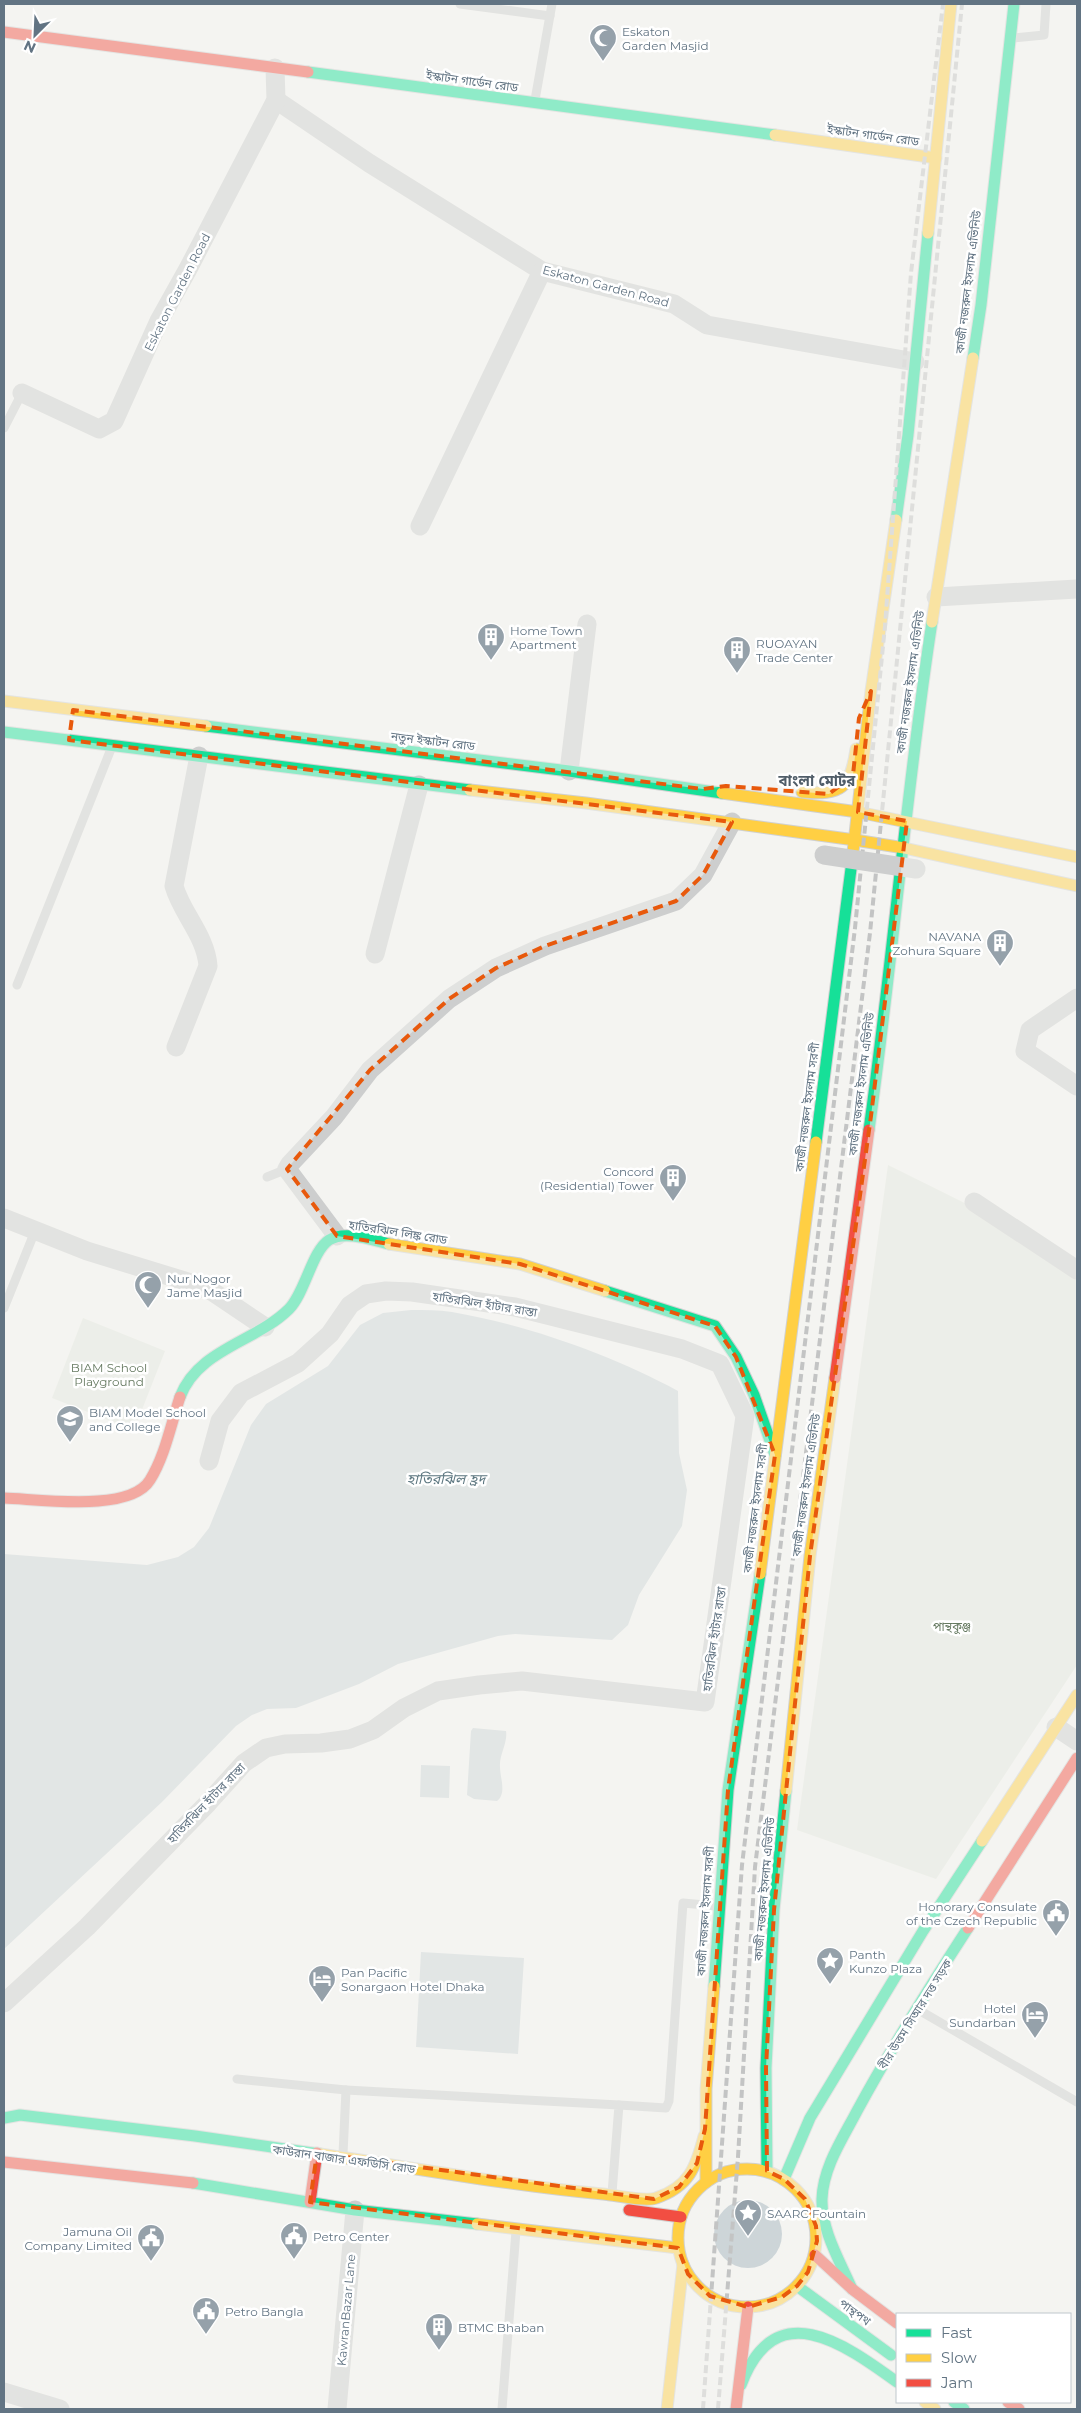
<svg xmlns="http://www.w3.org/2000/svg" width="1081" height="2413" font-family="Montserrat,'Noto Sans Bengali',sans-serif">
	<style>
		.green { fill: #e3e7df }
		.water { fill: #cdd5d8 }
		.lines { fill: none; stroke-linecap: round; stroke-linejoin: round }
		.fast-casing { stroke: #d0d1d1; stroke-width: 13 }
		.slow-casing { stroke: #d0d1d1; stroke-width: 13 }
		.jam-casing { stroke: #d0d1d1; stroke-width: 13 }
		.lane { stroke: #cdcece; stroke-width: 9 }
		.street { stroke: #cdcece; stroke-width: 19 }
		.fast { stroke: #16e098; stroke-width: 11 }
		.slow { stroke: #ffcf43; stroke-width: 11 }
		.jam { stroke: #f24e42; stroke-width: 11 }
		.rail { stroke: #c3c4c4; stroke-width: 4; stroke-dasharray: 8 4; stroke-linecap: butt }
		.street-bridge { stroke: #cdcece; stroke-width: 19 }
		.marked { fill: none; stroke: #e8590c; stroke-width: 4; stroke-dasharray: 10 6; stroke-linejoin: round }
		.labels { text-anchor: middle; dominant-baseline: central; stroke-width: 5; stroke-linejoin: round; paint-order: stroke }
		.poi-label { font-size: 12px; fill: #627483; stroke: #fff; text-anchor: start }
		.street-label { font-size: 12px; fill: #627483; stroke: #fff }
		.park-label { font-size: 12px; fill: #667a61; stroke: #fff }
		.water-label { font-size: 14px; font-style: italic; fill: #5d7780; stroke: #fff }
		.quarter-label { font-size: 15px; font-weight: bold; fill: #505d68; stroke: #fff }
	</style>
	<rect width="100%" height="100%" fill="#f4f4f1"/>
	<!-- green -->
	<g class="green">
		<polygon points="888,1165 1017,1229 1077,1265 1077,1665 936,1879 797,1830"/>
		<polygon points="83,1318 165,1351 134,1430 52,1398"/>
	</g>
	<!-- water -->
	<g class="water">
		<path d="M411 1310C424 1310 439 1310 452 1312 527 1325 612 1355 678 1391L679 1453 687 1490 682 1526 639 1595 628 1625 612 1640 515 1634 498 1636 398 1664 359 1684 296 1708 267 1709 252 1715 236 1726 162 1802 4 1949V1554L147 1565 178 1557 194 1547 209 1528 251 1425 266 1404 328 1366 360 1325 383 1313Z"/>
		<path d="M473 1728 506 1731C508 1743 499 1755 500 1767 500 1778 507 1793 497 1801L474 1799 467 1795 471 1731Z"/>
		<polygon points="421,1765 450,1766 449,1798 420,1797"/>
		<polygon points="421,1952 524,1958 518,2054 416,2047"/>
		<circle cx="748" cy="2234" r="34"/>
	</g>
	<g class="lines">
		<defs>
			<g id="fast">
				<polyline points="308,72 775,135"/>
				<polyline points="973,358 981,305 1014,4"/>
				<polyline points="896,520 908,435 928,233"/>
				<polyline points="206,726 569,771 722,793"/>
				<polyline points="4,732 470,790"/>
				<path d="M869 1130C893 961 906 790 932 622"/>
				<polyline points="816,1142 852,861"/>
				<polyline points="605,1291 715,1326 736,1357 754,1395 775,1455"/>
				<path d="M180 1397C198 1349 256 1342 289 1309 305 1293 312 1251 329 1240 345 1230 372 1240 389 1244"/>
				<polyline points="714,1986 728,1790 760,1574"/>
				<polyline points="4,2118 20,2115 195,2136 320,2154"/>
				<polyline points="767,2171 766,2068 774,1910 786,1791"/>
				<polyline points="784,2179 810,2118 923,1931 982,1841"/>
				<polyline points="193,2183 355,2210 477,2224"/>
				<polyline points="797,2286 891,2355"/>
				<path d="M852 2289C840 2261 821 2230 822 2199 823 2167 843 2138 857 2111 891 2048 929 1988 968 1928"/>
				<path d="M741 2385C775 2294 843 2343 897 2382"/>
				<polyline points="954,2402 964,2409"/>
			</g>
			<g id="slow">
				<polyline points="775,135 936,158"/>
				<polyline points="928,233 951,4"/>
				<polyline points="932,622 973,358"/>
				<polyline points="4,701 206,726"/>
				<polyline points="470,790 586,803 855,840"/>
				<path d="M802 792C842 795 850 789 856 749"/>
				<polyline points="722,793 858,812"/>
				<polyline points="858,812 1077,857"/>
				<polyline points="855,840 904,848 1077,886"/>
				<polyline points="852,861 871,691 896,520"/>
				<polyline points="389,1244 520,1264 605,1291"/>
				<polyline points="760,1574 816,1142"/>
				<polyline points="786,1791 810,1556 835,1378"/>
				<polyline points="982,1841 1077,1695"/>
				<path d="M320 2154C414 2168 508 2185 603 2194 616 2195 645 2202 656 2198 689 2187 696 2167 704 2136"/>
				<circle cx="747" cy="2238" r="69"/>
				<polyline points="706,2182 706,2089 714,1986"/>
				<polyline points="477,2224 678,2248"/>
				<polyline points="925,2402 935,2409"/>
				<polyline points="667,2409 683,2264"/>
			</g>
			<g id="jam">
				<polyline points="4,32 308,72"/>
				<polyline points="835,1378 869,1130"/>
				<path d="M4 1498C39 1499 130 1513 150 1480 165 1456 171 1424 180 1397"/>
				<polyline points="968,1928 1077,1758"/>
				<polyline points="4,2162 193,2183"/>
				<polyline points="310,2202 317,2153"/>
				<polyline points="629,2210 681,2217"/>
				<polyline points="815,2255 852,2289 897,2323"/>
				<polyline points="1008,2402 1019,2409"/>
				<polyline points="736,2409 748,2307"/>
			</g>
		</defs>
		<!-- fast casing -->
		<use href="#fast" class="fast-casing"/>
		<!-- slow casing -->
		<use href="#slow" class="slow-casing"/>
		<!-- jam casing -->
		<use href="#jam" class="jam-casing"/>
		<!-- lane -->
		<g class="lane">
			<polyline points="460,4 550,16"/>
			<polyline points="1013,38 1044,35 1046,4"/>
			<polyline points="535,100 552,4"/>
			<polyline points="4,428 22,393"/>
			<polyline points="17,985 111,749"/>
			<polyline points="267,1177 287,1169"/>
			<polyline points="4,1308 35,1231"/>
			<polyline points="917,2009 1077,2102"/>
			<polyline points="237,2079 346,2090"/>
			<polyline points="619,2105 666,2108 669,2101 683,1903 716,1906"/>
			<polyline points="343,2154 346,2090 619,2105 612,2193"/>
			<polyline points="502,2409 516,2231"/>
		</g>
		<!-- street -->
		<g class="street">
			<polyline points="276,100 369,163 542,271 674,304 707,325 915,362"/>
			<polyline points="22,393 99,429 114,421 159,321 188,269 276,100 275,68"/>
			<polyline points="420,526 542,271"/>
			<polyline points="936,597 1077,589"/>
			<polyline points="569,771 587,624"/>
			<polyline points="375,954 419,785"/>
			<polyline points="1077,998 1030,1030 1025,1051 1077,1086"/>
			<path d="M176 1047 208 966C206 936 182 914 174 886L199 756"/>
			<polyline points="974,1202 1077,1270"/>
			<polyline points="4,1218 87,1251 188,1282 213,1292 265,1327"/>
			<polyline points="337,1236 287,1169 290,1164 334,1117 370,1070 449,999 496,968 545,946 676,901 703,875 732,822"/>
			<polyline points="1056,1727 1077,1741"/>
			<polyline points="4,2003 87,1927 208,1803 244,1763 266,1748 285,1744 321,1743 350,1739 373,1730 404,1708 438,1691 479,1685 522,1681 705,1702 745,1416 720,1364 682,1349 515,1307 412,1292 386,1291 366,1294 350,1305 330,1334 298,1363 241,1393 220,1421 209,1461"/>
			<polyline points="4,2392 60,2409"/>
			<polyline points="337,2409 355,2210"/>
		</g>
		<!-- fast -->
		<use href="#fast" class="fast"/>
		<!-- slow -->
		<use href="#slow" class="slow"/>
		<!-- jam -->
		<use href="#jam" class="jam"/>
		<!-- rail -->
		<g class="rail">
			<polyline points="703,2409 742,1865 855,928 885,626 911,273 943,4"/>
			<polyline points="718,2409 738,2157 755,1867 870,933 962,4"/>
		</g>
		<!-- street-bridge -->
		<polyline class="street-bridge" points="824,855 916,869"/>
	</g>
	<!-- marked area -->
	<path d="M0 0H1081V2413H0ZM871 691 858 812 907 821 871 1116 810 1556 774 1910 766 2068 767 2171 784 2179 805 2199 816 2226 817 2241 808 2272 797 2286 782 2297 748 2307 710 2296 688 2274 678 2248 310 2202 317 2153 654 2199 679 2187 697 2163 705 2129 728 1790 775 1455 736 1357 715 1326 520 1264 337 1236 287 1169 370 1070 449 999 496 968 545 946 676 901 703 875 732 822 69 740 73 710 703 789 726 786 829 794 853 775 859 718Z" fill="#f4f4f1" fill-opacity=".55" fill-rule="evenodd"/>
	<path class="marked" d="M871 691 858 812 907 821 871 1116 810 1556 774 1910 766 2068 767 2171 784 2179 805 2199 816 2226 817 2241 808 2272 797 2286 782 2297 748 2307 710 2296 688 2274 678 2248 310 2202 317 2153 654 2199 679 2187 697 2163 705 2129 728 1790 775 1455 736 1357 715 1326 520 1264 337 1236 287 1169 370 1070 449 999 496 968 545 946 676 901 703 875 732 822 69 740 73 710 703 789 726 786 829 794 853 775 859 718Z"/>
	<!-- icons -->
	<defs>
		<symbol id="mosque-pin" viewBox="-11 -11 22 30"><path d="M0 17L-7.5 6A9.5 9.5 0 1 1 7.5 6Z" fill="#95a1aa" stroke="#fff"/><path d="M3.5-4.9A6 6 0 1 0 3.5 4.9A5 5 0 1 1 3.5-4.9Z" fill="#fff"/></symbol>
		<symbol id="building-pin" viewBox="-11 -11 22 30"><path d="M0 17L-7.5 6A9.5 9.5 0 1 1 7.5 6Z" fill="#95a1aa" stroke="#fff"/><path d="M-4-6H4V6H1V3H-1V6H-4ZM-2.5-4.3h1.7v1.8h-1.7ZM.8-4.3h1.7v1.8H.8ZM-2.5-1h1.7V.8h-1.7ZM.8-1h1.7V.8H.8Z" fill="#fff"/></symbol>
		<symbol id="school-pin" viewBox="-11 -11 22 30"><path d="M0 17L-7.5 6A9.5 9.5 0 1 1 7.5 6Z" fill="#95a1aa" stroke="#fff"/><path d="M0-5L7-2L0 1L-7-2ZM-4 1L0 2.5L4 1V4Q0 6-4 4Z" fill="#fff"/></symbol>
		<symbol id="civic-pin" viewBox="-11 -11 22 30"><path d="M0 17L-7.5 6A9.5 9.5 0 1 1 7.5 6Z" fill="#95a1aa" stroke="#fff"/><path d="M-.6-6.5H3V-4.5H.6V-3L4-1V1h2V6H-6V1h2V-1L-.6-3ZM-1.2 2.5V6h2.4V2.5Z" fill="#fff"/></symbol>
		<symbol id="sight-pin" viewBox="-11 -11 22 30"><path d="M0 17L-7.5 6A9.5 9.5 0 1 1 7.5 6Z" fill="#95a1aa" stroke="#fff"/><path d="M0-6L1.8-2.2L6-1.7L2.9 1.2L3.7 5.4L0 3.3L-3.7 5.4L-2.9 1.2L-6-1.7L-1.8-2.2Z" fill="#fff"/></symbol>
		<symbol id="hotel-pin" viewBox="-11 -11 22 30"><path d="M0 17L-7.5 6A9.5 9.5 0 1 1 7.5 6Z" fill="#95a1aa" stroke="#fff"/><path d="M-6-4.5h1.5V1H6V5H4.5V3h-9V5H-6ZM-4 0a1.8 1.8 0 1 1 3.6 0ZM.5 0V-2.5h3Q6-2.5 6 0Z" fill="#fff"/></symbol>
	</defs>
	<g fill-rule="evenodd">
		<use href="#mosque-pin" x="587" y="22" width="32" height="43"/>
		<use href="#building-pin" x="475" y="621" width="32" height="43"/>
		<use href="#building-pin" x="721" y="634" width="32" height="43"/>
		<use href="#building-pin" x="984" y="927" width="32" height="43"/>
		<use href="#building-pin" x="657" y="1162" width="32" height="43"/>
		<use href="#mosque-pin" x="132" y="1269" width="32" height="43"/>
		<use href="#school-pin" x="54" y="1403" width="32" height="43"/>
		<use href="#civic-pin" x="1040" y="1897" width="32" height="43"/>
		<use href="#sight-pin" x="814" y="1945" width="32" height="43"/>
		<use href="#hotel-pin" x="306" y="1963" width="32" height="43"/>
		<use href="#hotel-pin" x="1019" y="1999" width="32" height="43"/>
		<use href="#sight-pin" x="732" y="2197" width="32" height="43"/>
		<use href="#civic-pin" x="278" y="2220" width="32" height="43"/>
		<use href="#civic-pin" x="135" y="2222" width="32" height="43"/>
		<use href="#civic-pin" x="190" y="2295" width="32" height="43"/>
		<use href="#building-pin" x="423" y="2311" width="32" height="43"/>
	</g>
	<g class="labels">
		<!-- poi labels -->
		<g class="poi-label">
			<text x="622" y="31">Eskaton<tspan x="622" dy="14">Garden Masjid</tspan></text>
			<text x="510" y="630">Home Town<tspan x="510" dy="14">Apartment</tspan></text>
			<text x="756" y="643">RUOAYAN<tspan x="756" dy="14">Trade Center</tspan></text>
			<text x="981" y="936" text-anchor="end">NAVANA<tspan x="981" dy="14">Zohura Square</tspan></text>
			<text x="654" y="1171" text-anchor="end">Concord<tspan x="654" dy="14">(Residential) Tower</tspan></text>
			<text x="167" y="1278">Nur Nogor<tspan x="167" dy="14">Jame Masjid</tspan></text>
			<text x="89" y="1412">BIAM Model School<tspan x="89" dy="14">and College</tspan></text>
			<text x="1037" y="1906" text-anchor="end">Honorary Consulate<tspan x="1037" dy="14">of the Czech Republic</tspan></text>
			<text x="849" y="1954">Panth<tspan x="849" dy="14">Kunzo Plaza</tspan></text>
			<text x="341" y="1972">Pan Pacific<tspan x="341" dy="14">Sonargaon Hotel Dhaka</tspan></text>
			<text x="1016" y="2008" text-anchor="end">Hotel<tspan x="1016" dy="14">Sundarban</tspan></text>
			<text x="767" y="2213">SAARC Fountain</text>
			<text x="132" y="2231" text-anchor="end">Jamuna Oil<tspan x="132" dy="14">Company Limited</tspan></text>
			<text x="313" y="2236">Petro Center</text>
			<text x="225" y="2311">Petro Bangla</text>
			<text x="458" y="2327">BTMC Bhaban</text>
		</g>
		<!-- street labels -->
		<g class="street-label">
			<text transform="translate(472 81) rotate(8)">ইস্কাটন গার্ডেন রোড</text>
			<text transform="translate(873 135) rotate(8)">ইস্কাটন গার্ডেন রোড</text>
			<text transform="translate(968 282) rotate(-83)">কাজী নজরুল ইসলাম এভিনিউ</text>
			<text transform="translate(606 286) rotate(15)">Eskaton Garden Road</text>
			<text transform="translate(177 292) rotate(-63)">Eskaton Garden Road</text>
			<text transform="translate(910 682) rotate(-82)">কাজী নজরুল ইসলাম এভিনিউ</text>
			<text transform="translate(433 741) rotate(7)">নতুন ইস্কাটন রোড</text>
			<text transform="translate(861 1084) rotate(-83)">কাজী নজরুল ইসলাম এভিনিউ</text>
			<text transform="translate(807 1107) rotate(-83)">কাজী নজরুল ইসলাম সরণী</text>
			<text transform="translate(398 1232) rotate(9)">হাতিরঝিল লিঙ্ক রোড</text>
			<text transform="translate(485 1304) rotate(9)">হাতিরঝিল হাঁটার রাস্তা</text>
			<text transform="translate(806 1485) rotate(-82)">কাজী নজরুল ইসলাম এভিনিউ</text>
			<text transform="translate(755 1508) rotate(-83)">কাজী নজরুল ইসলাম সরণী</text>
			<text transform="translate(714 1639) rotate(-82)">হাতিরঝিল হাঁটার রাস্তা</text>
			<text transform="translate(206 1803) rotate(-46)">হাতিরঝিল হাঁটার রাস্তা</text>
			<text transform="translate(764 1889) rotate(-85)">কাজী নজরুল ইসলাম এভিনিউ</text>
			<text transform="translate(705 1911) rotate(-86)">কাজী নজরুল ইসলাম সরণী</text>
			<text transform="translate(915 2014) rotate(-58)">বীর উত্তম সিআর দত্ত সড়ক</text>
			<text transform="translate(344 2159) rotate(8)">কাউরান বাজার এফডিসি রোড</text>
			<text transform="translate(346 2310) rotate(-85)">KawranBazar Lane</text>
			<text transform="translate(855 2312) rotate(36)">পান্থপথ</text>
		</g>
		<!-- park labels -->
		<g class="park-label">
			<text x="109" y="1367">BIAM School<tspan x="109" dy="14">Playground</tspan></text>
			<text x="952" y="1626">পান্থকুঞ্জ</text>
		</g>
		<!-- water labels -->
		<g class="water-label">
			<text x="446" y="1479">হাতিরঝিল হ্রদ</text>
		</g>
		<!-- quarter labels -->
		<g class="quarter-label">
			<text x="817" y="780">বাংলা মোটর</text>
		</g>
	</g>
	<!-- border -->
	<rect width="1081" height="2413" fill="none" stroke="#627483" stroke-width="10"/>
	<!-- legend -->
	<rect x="896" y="2313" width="175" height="90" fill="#ffffff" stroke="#c0c7cd"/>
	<rect x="906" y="2329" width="25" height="8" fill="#16e098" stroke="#c0c7cd"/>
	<text x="941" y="2338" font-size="15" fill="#627483">Fast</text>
	<rect x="906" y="2354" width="25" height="8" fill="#ffcf43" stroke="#c0c7cd"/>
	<text x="941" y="2363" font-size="15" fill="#627483">Slow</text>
	<rect x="906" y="2379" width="25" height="8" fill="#f24e42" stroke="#c0c7cd"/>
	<text x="941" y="2388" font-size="15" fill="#627483">Jam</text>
	<!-- north arrow -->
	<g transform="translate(35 35) rotate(204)" stroke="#ffffff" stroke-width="4" paint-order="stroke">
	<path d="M0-4L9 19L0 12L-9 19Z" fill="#627483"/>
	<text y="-8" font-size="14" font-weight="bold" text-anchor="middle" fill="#627483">N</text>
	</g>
</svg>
